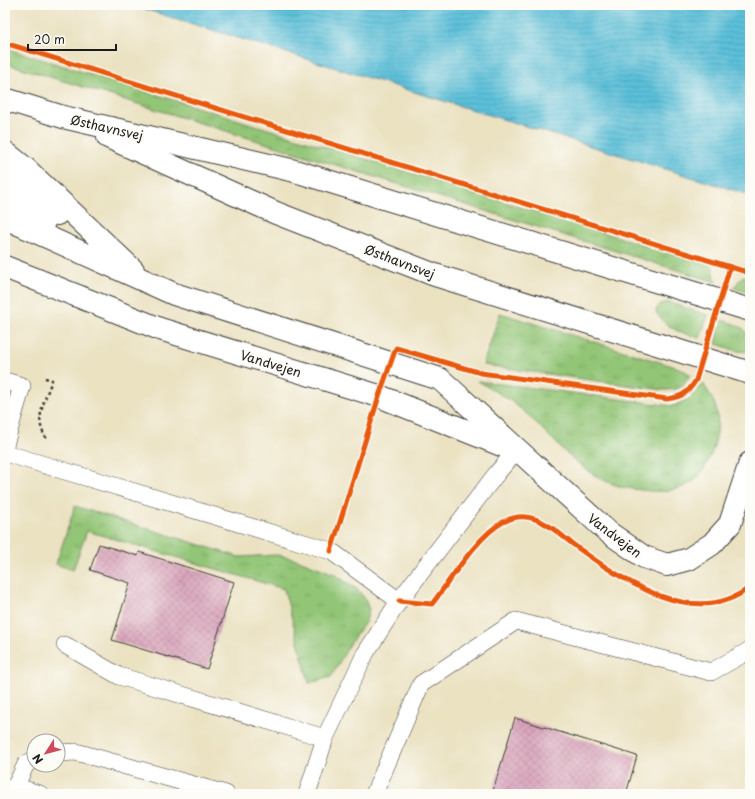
<svg xmlns="http://www.w3.org/2000/svg" width="755" height="799" font-family="'Playpen Sans',sans-serif">
	<style>
		.grass { fill: url(#grass-tufts); stroke: #577049 }
		.water { fill: url(#water-rules); stroke: #3c6e7a }
		.building { fill: url(#building-cross-hatch) }
		.lines { fill: none; stroke-linecap: round; stroke-linejoin: round }
		.service-casing { stroke: #3b3a35; stroke-width: 18 }
		.minor-casing { stroke: #3b3a35; stroke-width: 24 }
		.tertiary-casing { stroke: #3b3a35; stroke-width: 24 }
		.path { stroke: #3b3a35; stroke-width: 2.5; stroke-dasharray: 3 3; stroke-linecap: butt }
		.service { stroke: #fff; stroke-width: 17 }
		.minor { stroke: #fff; stroke-width: 22 }
		.tertiary { stroke: #fff; stroke-width: 22 }
		.cycleway-casing { stroke: #fdfcf7; stroke-width: 8 }
		.cycleway { stroke: #e8590c; stroke-width: 5 }
		.labels { text-anchor: middle; dominant-baseline: central; stroke-width: 4; stroke-linejoin: round; paint-order: stroke }
		.street-label { font-size: 13px; fill: #1c1c1c; stroke: #fdfcf7 }
	</style>
	<defs>
		<pattern id="grass-tufts" width="24" height="20" patternUnits="userSpaceOnUse"><rect width="24" height="20" fill="#92c576"/><path d="M3 7l-1-3M5 7V3M7 7l1-3M15 17l-1-3M17 17v-4M19 17l1-3" fill="none" stroke="#7da966"/></pattern>
		<pattern id="water-rules" width="6" height="5" patternUnits="userSpaceOnUse"><rect width="6" height="5" fill="#5bc0d9"/><path d="M0 2.5h6" fill="none" stroke="#4fa4ba"/></pattern>
		<pattern id="building-cross-hatch" width="8" height="8" patternUnits="userSpaceOnUse"><rect width="8" height="8" fill="#d9a5bb"/><path d="M0 0l8 8M0 8l8-8" fill="none" stroke="#ba8da0"/></pattern>
	</defs>
	<rect width="100%" height="100%" fill="#fdfcf7"/>
	<filter id="ink" filterUnits="userSpaceOnUse"><feTurbulence type="fractalNoise" baseFrequency=".025" numOctaves="2"/><feDisplacementMap in="SourceGraphic" scale="8" xChannelSelector="R" yChannelSelector="G"/><feConvolveMatrix kernelMatrix="1 2 1 2 8 2 1 2 1" color-interpolation-filters="sRGB"/></filter>
	<filter id="wash" filterUnits="userSpaceOnUse"><feTurbulence type="fractalNoise" baseFrequency=".012" numOctaves="4" result="noise"/><feDisplacementMap in="SourceGraphic" scale="16" xChannelSelector="R" yChannelSelector="G"/><feGaussianBlur stdDeviation="0.9" result="paint"/><feColorMatrix in="noise" values="0 0 0 0 0 0 0 0 0 0 0 0 0 0 0 0 0 1.4 0 .05"/><feComposite in="paint" operator="in"/></filter>
	<g filter="url(#wash)">
		<rect width="100%" height="100%" fill="#ebe2c2"/>
		<!-- grass -->
		<g class="grass">
			<polygon points="5,48 712,266 716,282 5,63"/>
			<polygon points="743,276 750,278 750,293 733,288"/>
			<path d="M668 302 708 315 700 338C681 333 667 329 656 312 657 305 661 304 668 302Z"/>
			<path d="M500 313 679 368 690 374C684 388 679 390 663 390L483 365Z"/>
			<path d="M722 320C740 326 750 327 750 349 743 356 725 346 716 344Z"/>
			<path d="M478 381 673 406 689 399 703 383C707 390 712 397 715 405 721 424 716 446 707 463 699 481 687 487 668 491 659 492 650 491 641 490 585 486 560 442 521 409 509 398 492 390 478 381Z"/>
			<polygon points="75,506 239,557 277,555 296,559 332,573 357,589 365,599 369,609 366,621 351,642 331,677 309,683 284,589 87,531 73,570 56,564"/>
		</g>
		<!-- water -->
		<polygon class="water" points="131,5 750,5 750,195"/>
		<g id="blocks">
			<!-- building -->
			<g class="building">
				<polygon points="99,544 138,556 139,552 234,582 207,669 112,640 130,583 90,570"/>
				<polygon points="515,718 637,756 626,794 492,794"/>
			</g>
		</g>
	</g>
	<g filter="url(#ink)">
		<use href="#blocks" fill-opacity="0" stroke="#3b3a35" stroke-width="1"/>
		<g class="lines">
			<defs>
				<g id="service">
					<polyline points="5,381 22,386 5,445"/>
					<polyline points="5,453 331,551 399,601"/>
					<polyline points="65,645 119,676 325,738"/>
					<polyline points="58,753 76,752 226,794"/>
					<polyline points="14,786 40,794"/>
					<polyline points="12,794 26,764 34,760"/>
					<polyline points="307,794 325,738 365,654 399,601 497,473 517,450"/>
					<polyline points="374,794 421,684 516,621 711,672 750,650"/>
				</g>
				<g id="minor">
					<polyline points="5,152 25,168 133,270"/>
					<polyline points="5,175 57,214"/>
					<polyline points="5,199 44,222"/>
					<polyline points="5,218 174,294 440,379 608,532 644,557 667,565 689,559 712,544 730,524 750,463"/>
					<polyline points="5,267 160,329 379,396 504,446"/>
				</g>
				<g id="tertiary">
					<polyline points="5,99 63,117 295,171 750,310"/>
					<polyline points="108,137 276,213 435,275 750,373"/>
				</g>
			</defs>
			<!-- service casing -->
			<use href="#service" class="service-casing"/>
			<!-- minor casing -->
			<use href="#minor" class="minor-casing"/>
			<!-- tertiary casing -->
			<use href="#tertiary" class="tertiary-casing"/>
			<!-- path -->
			<path class="path" d="M45 378 52 380C45 401 32 421 48 440"/>
			<!-- service -->
			<use href="#service" class="service"/>
			<!-- minor -->
			<use href="#minor" class="minor"/>
			<!-- tertiary -->
			<use href="#tertiary" class="tertiary"/>
			<defs>
				<g id="cycleway">
					<polyline points="5,43 750,273"/>
					<path d="M331 551 379 396 396 348 481 373 667 399C682 397 688 393 696 380L730 267"/>
					<path d="M399 601 432 604C450 581 477 536 503 522 509 519 519 516 526 517 546 519 562 537 578 548 623 581 696 630 750 587"/>
				</g>
			</defs>
			<!-- cycleway casing -->
			<use href="#cycleway" class="cycleway-casing"/>
			<!-- cycleway -->
			<use href="#cycleway" class="cycleway"/>
		</g>
	</g>
	<g class="labels">
		<!-- street labels -->
		<g class="street-label">
			<text transform="translate(107 127) rotate(13)">Østhavnsvej</text>
			<text transform="translate(400 261) rotate(21)">Østhavnsvej</text>
			<text transform="translate(271 363) rotate(17)">Vandvejen</text>
			<text transform="translate(615 535) rotate(37)">Vandvejen</text>
		</g>
	</g>
	<!-- margin -->
	<rect width="755" height="799" fill="none" stroke="#fdfcf7" stroke-width="20"/>
	<!-- north arrow -->
	<g transform="translate(46 753) rotate(234)"><circle r="19" fill="#fdfcf7" stroke="#a3a29f"/>
	<path d="M0-3L7 15L0 10L-7 15Z" fill="#d1495b"/>
	<text y="-6" font-size="11" font-weight="bold" text-anchor="middle" fill="#1c1c1c">N</text>
	</g>
	<!-- scale -->
	<path d="M28 44v6h88v-6" fill="none" stroke="#1c1c1c" stroke-width="2"/>
	<text x="34" y="44" font-size="12" fill="#1c1c1c" stroke="#fdfcf7" stroke-width="3" paint-order="stroke">20 m</text>
</svg>
